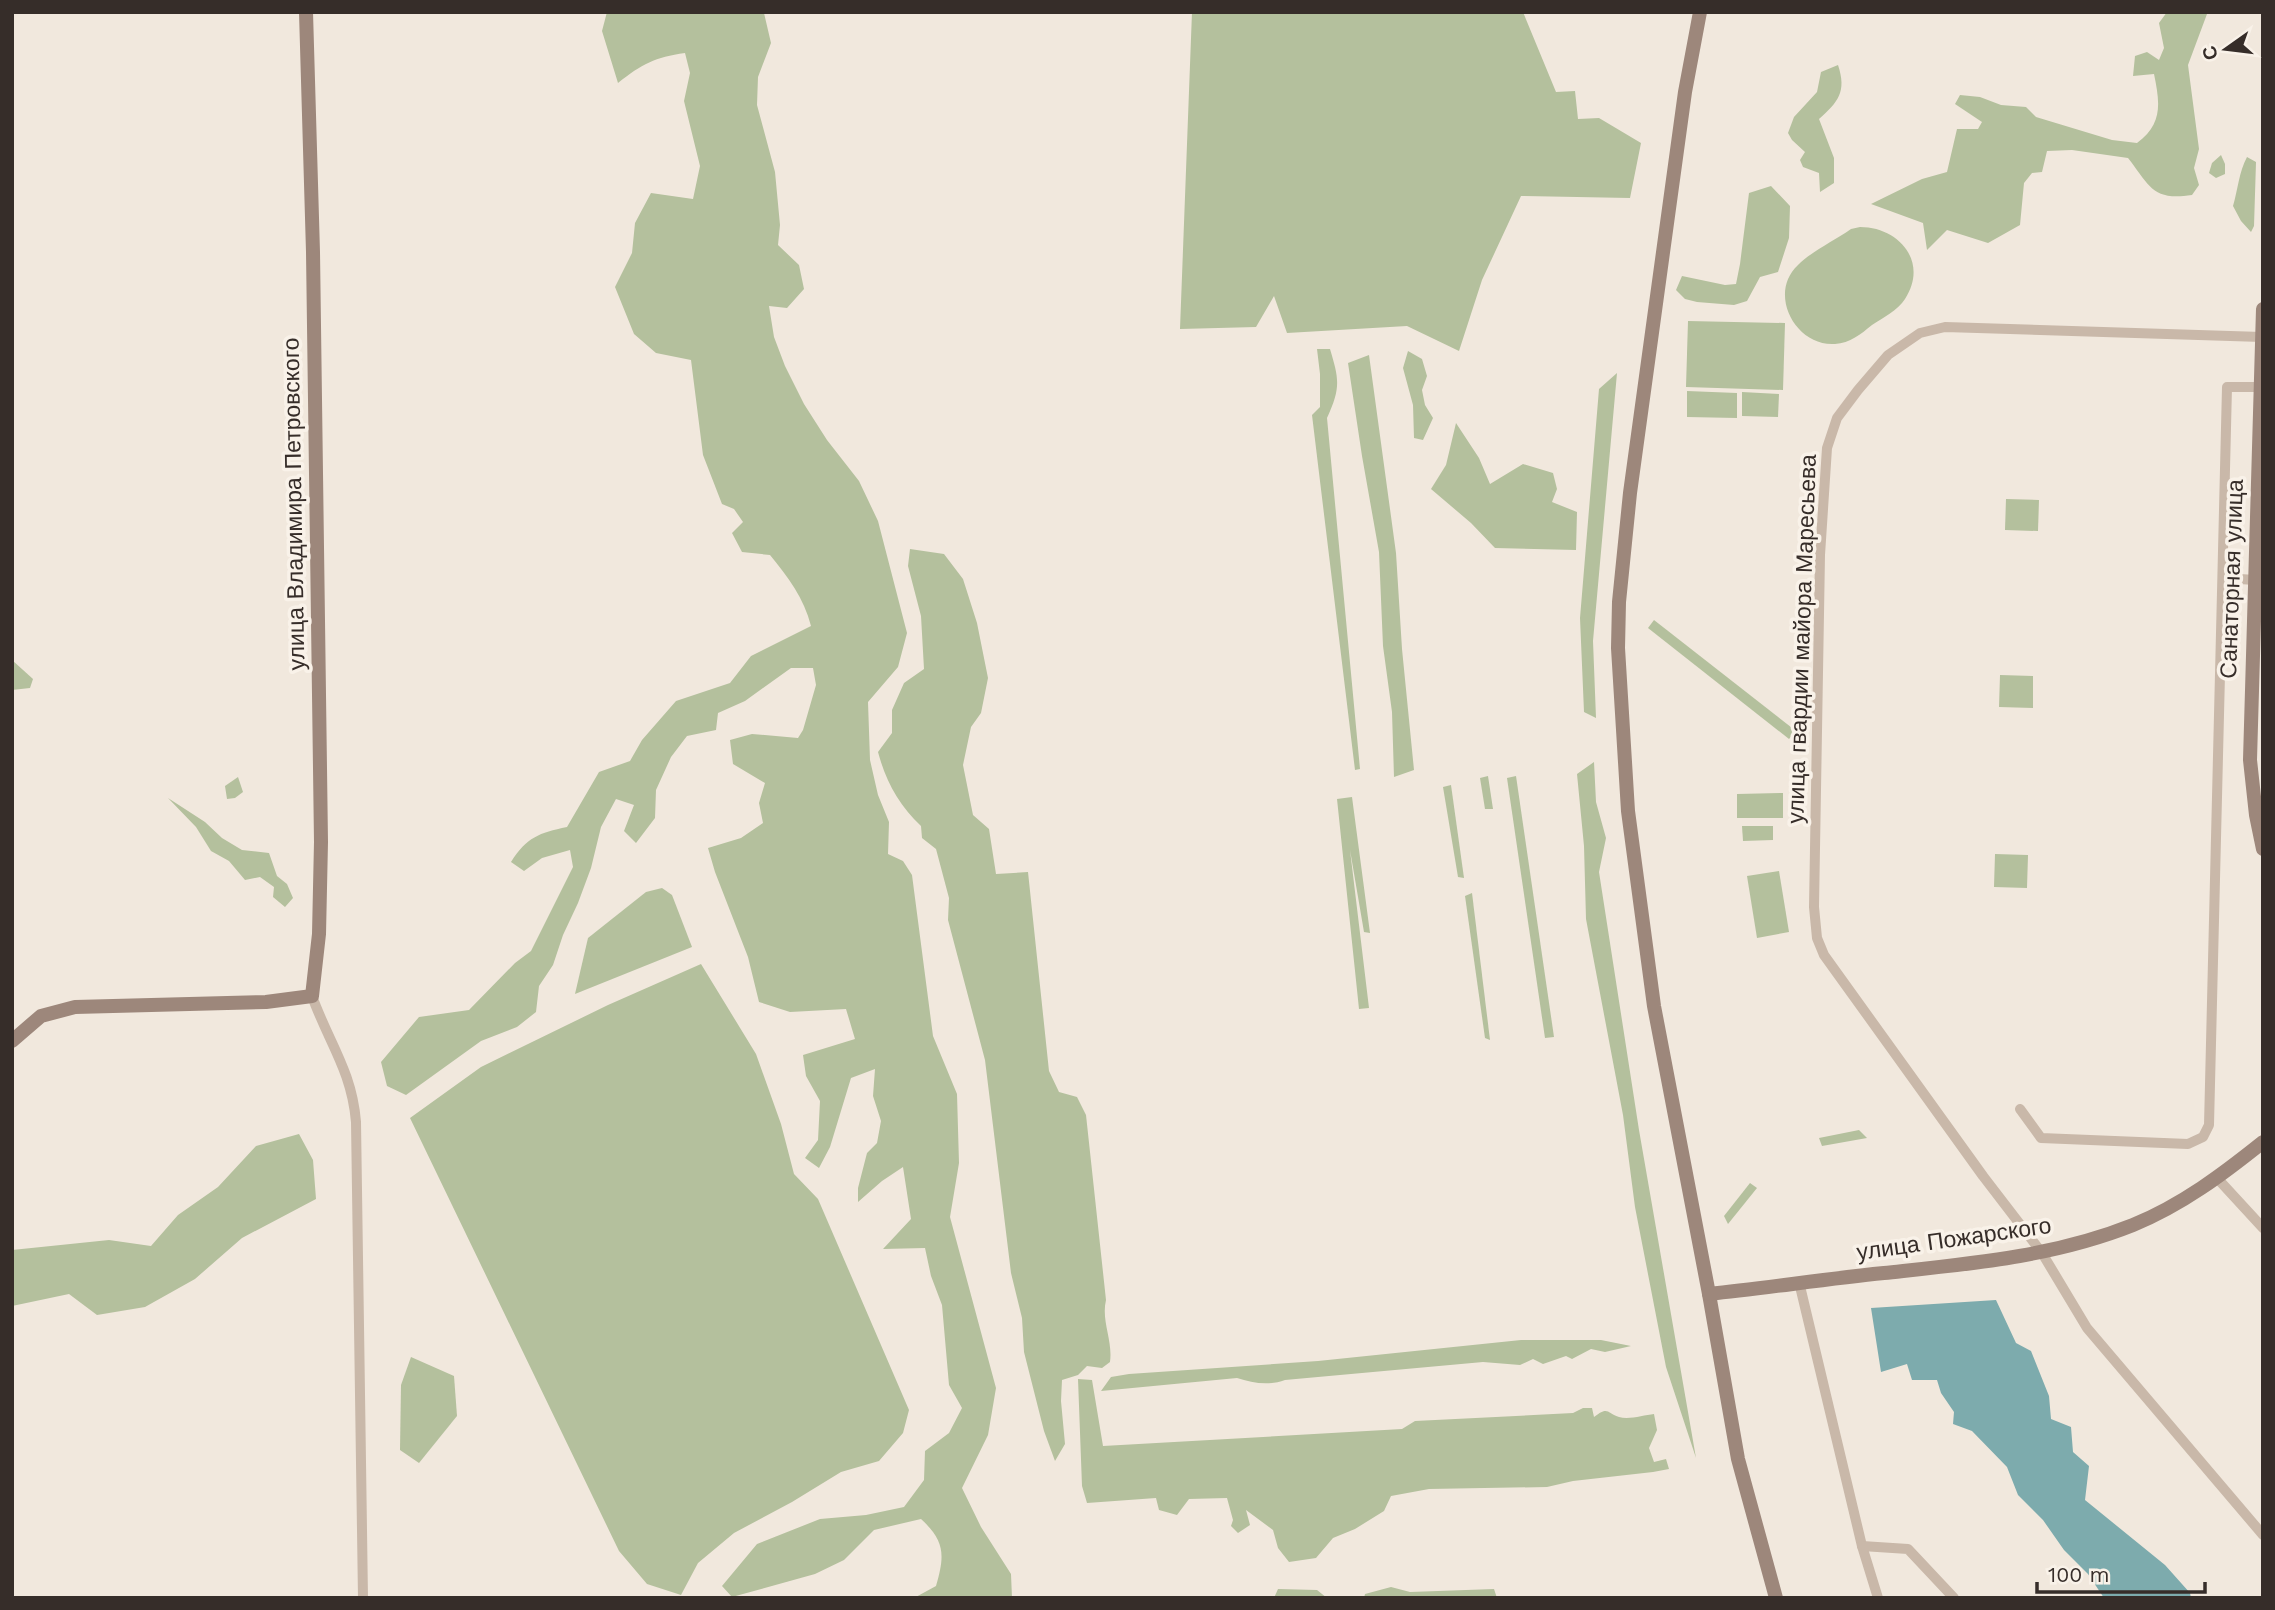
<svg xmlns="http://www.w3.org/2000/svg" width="2275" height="1610" font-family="'Work Sans',sans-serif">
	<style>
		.green { fill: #b4c09d }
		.water { fill: #7dabad }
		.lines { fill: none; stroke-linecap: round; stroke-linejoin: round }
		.street { stroke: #c9b8a9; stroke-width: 10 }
		.secondary { stroke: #9d877b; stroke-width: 14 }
		.labels { text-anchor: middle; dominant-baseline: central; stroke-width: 7; stroke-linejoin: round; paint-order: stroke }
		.street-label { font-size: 23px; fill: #362d29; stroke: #f9f2e9 }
	</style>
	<rect width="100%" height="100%" fill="#f1e8dd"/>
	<!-- green -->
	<g class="green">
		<path d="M607 12 764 13 771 43 758 77 757 105 775 172 780 225 778 245 799 265 804 289 787 308 769 306 774 337 785 366 804 404 827 440 859 481 878 521 907 633 898 667 868 702 870 760 878 795 889 822 888 854 903 861 912 875 933 1036 957 1094 959 1163 950 1217 996 1388 988 1435 962 1488 981 1527 1011 1574 1012 1598H914L936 1586C945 1555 945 1541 921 1519L874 1530 844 1560 815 1574 732 1597 722 1586 757 1544 820 1519 866 1515 904 1507 924 1480 925 1451 949 1433 962 1408 949 1385 942 1305 931 1276 925 1248 883 1249 911 1219 903 1167 882 1181 858 1202V1188L867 1153 877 1143 881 1121 873 1096 875 1069 851 1078 830 1147 819 1168 805 1158 818 1140 820 1101 806 1076 803 1055 855 1039 846 1009 790 1012 759 1002 748 957 715 872 708 848 741 838 763 823 759 803 765 783 733 764 730 740 752 734 798 738 803 730 816 685 813 668H791L745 701 718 713 716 730 687 736 671 757 656 790 655 818 636 843 624 831 634 805 616 799 601 827 591 868 578 903 563 935 553 965 539 986 536 1012 517 1027 481 1041 406 1095 387 1086 381 1062 419 1017 469 1010 515 963 531 951 573 867 570 850 542 858 524 871 511 862C527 837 539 833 567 827L599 772 630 761 642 740 676 701 730 683 751 656 811 626C804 598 788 577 770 555L742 552 732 533 743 522 734 509 722 504 703 455 691 360 656 353 634 334 615 287 632 253 635 223 651 193 693 199 700 166 684 101 690 73 685 53C655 57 642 64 618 83L602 31Z"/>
		<polygon points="1192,12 1523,12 1556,92 1575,91 1578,119 1599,118 1641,143 1630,198 1521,196 1482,280 1459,351 1407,326 1287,333 1274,296 1256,327 1180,329"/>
		<path d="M2167 12 2207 14 2188 65 2199 149 2194 168 2199 185 2192 195C2152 201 2150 186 2128 158L2072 150 2047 151 2042 172 2032 173 2024 183 2020 225 1988 243 1947 230 1927 250 1923 223 1871 204 1922 179 1947 172 1957 129H1978L1982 122 1955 104 1960 95 1980 97 2001 105 2026 107 2036 117 2112 140 2137 143C2163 124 2160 103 2154 74L2133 76 2135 56 2147 52 2159 60 2164 48 2159 23Z"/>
		<path d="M1838 65C1847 92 1838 102 1819 119L1834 158V183L1820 192 1819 173 1803 167 1800 160 1805 152 1792 140 1788 133 1794 117 1817 92 1821 72Z"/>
		<polygon points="2221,155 2225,164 2225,174 2216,178 2209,173 2212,163"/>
		<path d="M2247 157 2256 162 2254 226 2251 232 2241 221 2233 206C2238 189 2239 172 2247 157Z"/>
		<polygon points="1771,186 1790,206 1789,238 1778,272 1760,277 1747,301 1734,305 1697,302 1685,299 1676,290 1682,276 1725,285 1736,284 1740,264 1749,193"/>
		<path d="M1860 227C1899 227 1929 262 1905 299 1898 310 1883 318 1872 325 1861 334 1850 343 1835 344 1796 347 1767 294 1798 265 1812 251 1834 241 1851 229Z"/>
		<polygon points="1688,321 1785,323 1783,390 1686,387"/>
		<path d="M1317 349H1330C1339 379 1341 388 1327 418L1360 769 1355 770 1312 415 1320 407V374Z"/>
		<polygon points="1408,351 1422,359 1427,376 1422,390 1425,405 1433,418 1423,440 1414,438 1413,405 1403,368"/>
		<polygon points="1369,355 1396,553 1402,649 1414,770 1394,777 1392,712 1383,646 1379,552 1362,456 1348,363"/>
		<polygon points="1617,373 1593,641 1596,718 1584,712 1580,618 1599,389"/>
		<polygon points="1687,391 1737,393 1737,418 1687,417"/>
		<polygon points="1742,392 1779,394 1778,417 1742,416"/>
		<polygon points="1456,423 1479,458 1490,484 1523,464 1553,473 1557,489 1552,502 1577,512 1576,550 1495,548 1471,523 1431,489 1446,465"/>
		<polygon points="2006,499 2039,500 2038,531 2005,530"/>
		<path d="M910 549 944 554 963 579 977 623 988 678 981 713 971 727 963 765 973 815 989 829 996 874 1028 872 1049 1071 1059 1092 1077 1097 1086 1115 1106 1300C1101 1321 1113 1340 1110 1362L1102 1368 1087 1366 1078 1375 1062 1380 1061 1401 1065 1444 1055 1461 1044 1431 1024 1352 1022 1318 1011 1273 985 1060 948 920 949 898 936 849 922 838 921 826C899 805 886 782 878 752L892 733V710L904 683 924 669 921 616 908 566Z"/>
		<polygon points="1654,620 1796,731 1789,739 1648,628"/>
		<polygon points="12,660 33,679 30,688 12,690"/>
		<polygon points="2000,675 2033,676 2033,708 1999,707"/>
		<polygon points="1594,762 1596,802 1606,838 1599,872 1639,1130 1696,1458 1666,1367 1635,1207 1623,1115 1586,919 1584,846 1577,774"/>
		<polygon points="1488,776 1493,809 1485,809 1480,778"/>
		<polygon points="1516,776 1554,1037 1545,1038 1507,778"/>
		<polygon points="238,777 243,792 235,798 227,799 225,786"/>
		<polygon points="1451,785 1464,878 1458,877 1443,787"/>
		<polygon points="1783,793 1783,818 1737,818 1737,794"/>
		<polygon points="1352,797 1370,933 1364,932 1350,850 1369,1008 1359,1009 1337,799"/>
		<polygon points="168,798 205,822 222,838 242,850 269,853 277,876 287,884 293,898 285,907 273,897 274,887 260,877 245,880 229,861 211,851 196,827"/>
		<polygon points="1742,826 1773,826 1773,840 1743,841"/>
		<polygon points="1995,854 2028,855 2027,888 1994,887"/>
		<polygon points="1779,871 1789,932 1757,938 1747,876"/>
		<polygon points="662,888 672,895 692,947 575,994 588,938 646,892"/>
		<polygon points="1472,893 1490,1040 1485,1038 1465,896"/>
		<polygon points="701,964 756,1054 781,1124 794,1174 818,1199 909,1410 903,1433 879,1461 841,1472 792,1502 734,1533 698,1563 681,1595 647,1584 619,1551 410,1118 481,1067 608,1005"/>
		<polygon points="1859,1130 1867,1138 1822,1146 1819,1138"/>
		<polygon points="299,1134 313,1160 316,1199 242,1238 195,1279 145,1307 97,1315 69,1294 12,1306 12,1250 109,1240 151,1246 178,1215 218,1187 256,1146"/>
		<polygon points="1750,1183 1757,1188 1728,1224 1724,1216"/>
		<path d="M1521 1340H1601L1631 1346 1605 1352 1591 1349 1572 1359 1566 1356 1543 1364 1533 1359 1520 1365 1483 1362 1285 1380C1269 1386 1252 1383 1237 1378L1101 1391 1111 1377 1129 1374 1318 1361Z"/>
		<polygon points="411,1357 454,1376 457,1416 419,1463 400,1450 401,1385"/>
		<path d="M1078 1379 1092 1380 1103 1446 1402 1429 1415 1421 1573 1413 1583 1408H1592L1594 1417C1609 1406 1606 1413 1619 1417 1629 1420 1644 1415 1654 1414L1657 1430 1649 1448 1654 1462 1666 1459 1669 1469 1653 1472 1573 1481 1547 1487 1429 1489 1391 1496 1384 1511 1355 1529 1333 1538 1316 1558 1289 1562 1278 1548 1273 1530 1246 1510 1250 1525 1238 1533 1231 1526 1233 1520 1227 1498 1189 1499 1177 1515 1159 1510 1156 1498 1087 1503 1082 1486Z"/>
		<polygon points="1391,1587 1410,1592 1494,1589 1497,1598 1364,1598 1365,1594"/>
		<polygon points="1278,1589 1317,1590 1327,1598 1274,1598"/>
	</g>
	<!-- water -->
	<polygon class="water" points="1996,1300 2016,1343 2031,1351 2049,1396 2051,1419 2071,1427 2073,1452 2089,1466 2085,1500 2165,1565 2190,1593 2191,1598 2104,1598 2088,1574 2064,1550 2043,1520 2018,1495 2007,1467 1972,1431 1953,1424 1954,1412 1941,1393 1937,1380 1912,1380 1907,1364 1881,1372 1871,1308"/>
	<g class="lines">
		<!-- street -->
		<g class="street">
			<polyline points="2262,337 1945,327 1920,333 1888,355 1858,390 1837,418 1827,448 1820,555 1814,907 1817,938 1824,955 1983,1176 2042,1253 2087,1328 2263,1535"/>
			<polyline points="2224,578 2255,580"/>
			<path d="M312 996C328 1041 352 1071 356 1122L363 1598"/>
			<polyline points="2020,1109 2041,1138 2188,1144 2203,1137 2209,1125 2227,387 2260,387"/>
			<polyline points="2217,1178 2263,1228"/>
			<polyline points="1799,1282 1862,1546 1878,1598"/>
			<polyline points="1862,1546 1908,1549 1954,1598"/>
		</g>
		<!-- secondary -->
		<g class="secondary">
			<polyline points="1700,12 1685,92 1630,493 1619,602 1618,648 1628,811 1654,1006 1709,1294 1738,1459 1776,1598"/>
			<polyline points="2263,309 2250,760 2256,815 2263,849"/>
			<polyline points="12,1041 41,1016 75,1007 266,1002 312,996 319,934 321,842 313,252 306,12"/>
			<path d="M1709 1294C1767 1288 1825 1279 1884 1273 1968 1264 2053 1257 2133 1225 2182 1205 2223 1174 2263 1142"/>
		</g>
	</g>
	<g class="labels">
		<!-- street labels -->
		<g class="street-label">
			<text transform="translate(294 504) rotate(-91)">улица Владимира Петровского</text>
			<text transform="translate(2232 579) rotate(-88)">Санаторная улица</text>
			<text transform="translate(1802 639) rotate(-88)">улица гвардии майора Маресьева</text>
			<text transform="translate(1954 1239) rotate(-8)">улица Пожарского</text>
		</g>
	</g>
	<!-- border -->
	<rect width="2275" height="1610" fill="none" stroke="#362d29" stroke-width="28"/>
	<!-- north arrow -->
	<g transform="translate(2226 49) rotate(256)" stroke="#f9f2e9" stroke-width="5" paint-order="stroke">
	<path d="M0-5L12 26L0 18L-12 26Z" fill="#362d29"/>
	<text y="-10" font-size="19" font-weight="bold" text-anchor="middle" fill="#362d29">С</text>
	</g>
	<!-- scale -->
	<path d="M2037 1582v10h168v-10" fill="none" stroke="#362d29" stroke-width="3.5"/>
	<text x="2048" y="1582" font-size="21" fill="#362d29" stroke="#f9f2e9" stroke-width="5" paint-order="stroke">100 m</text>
</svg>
